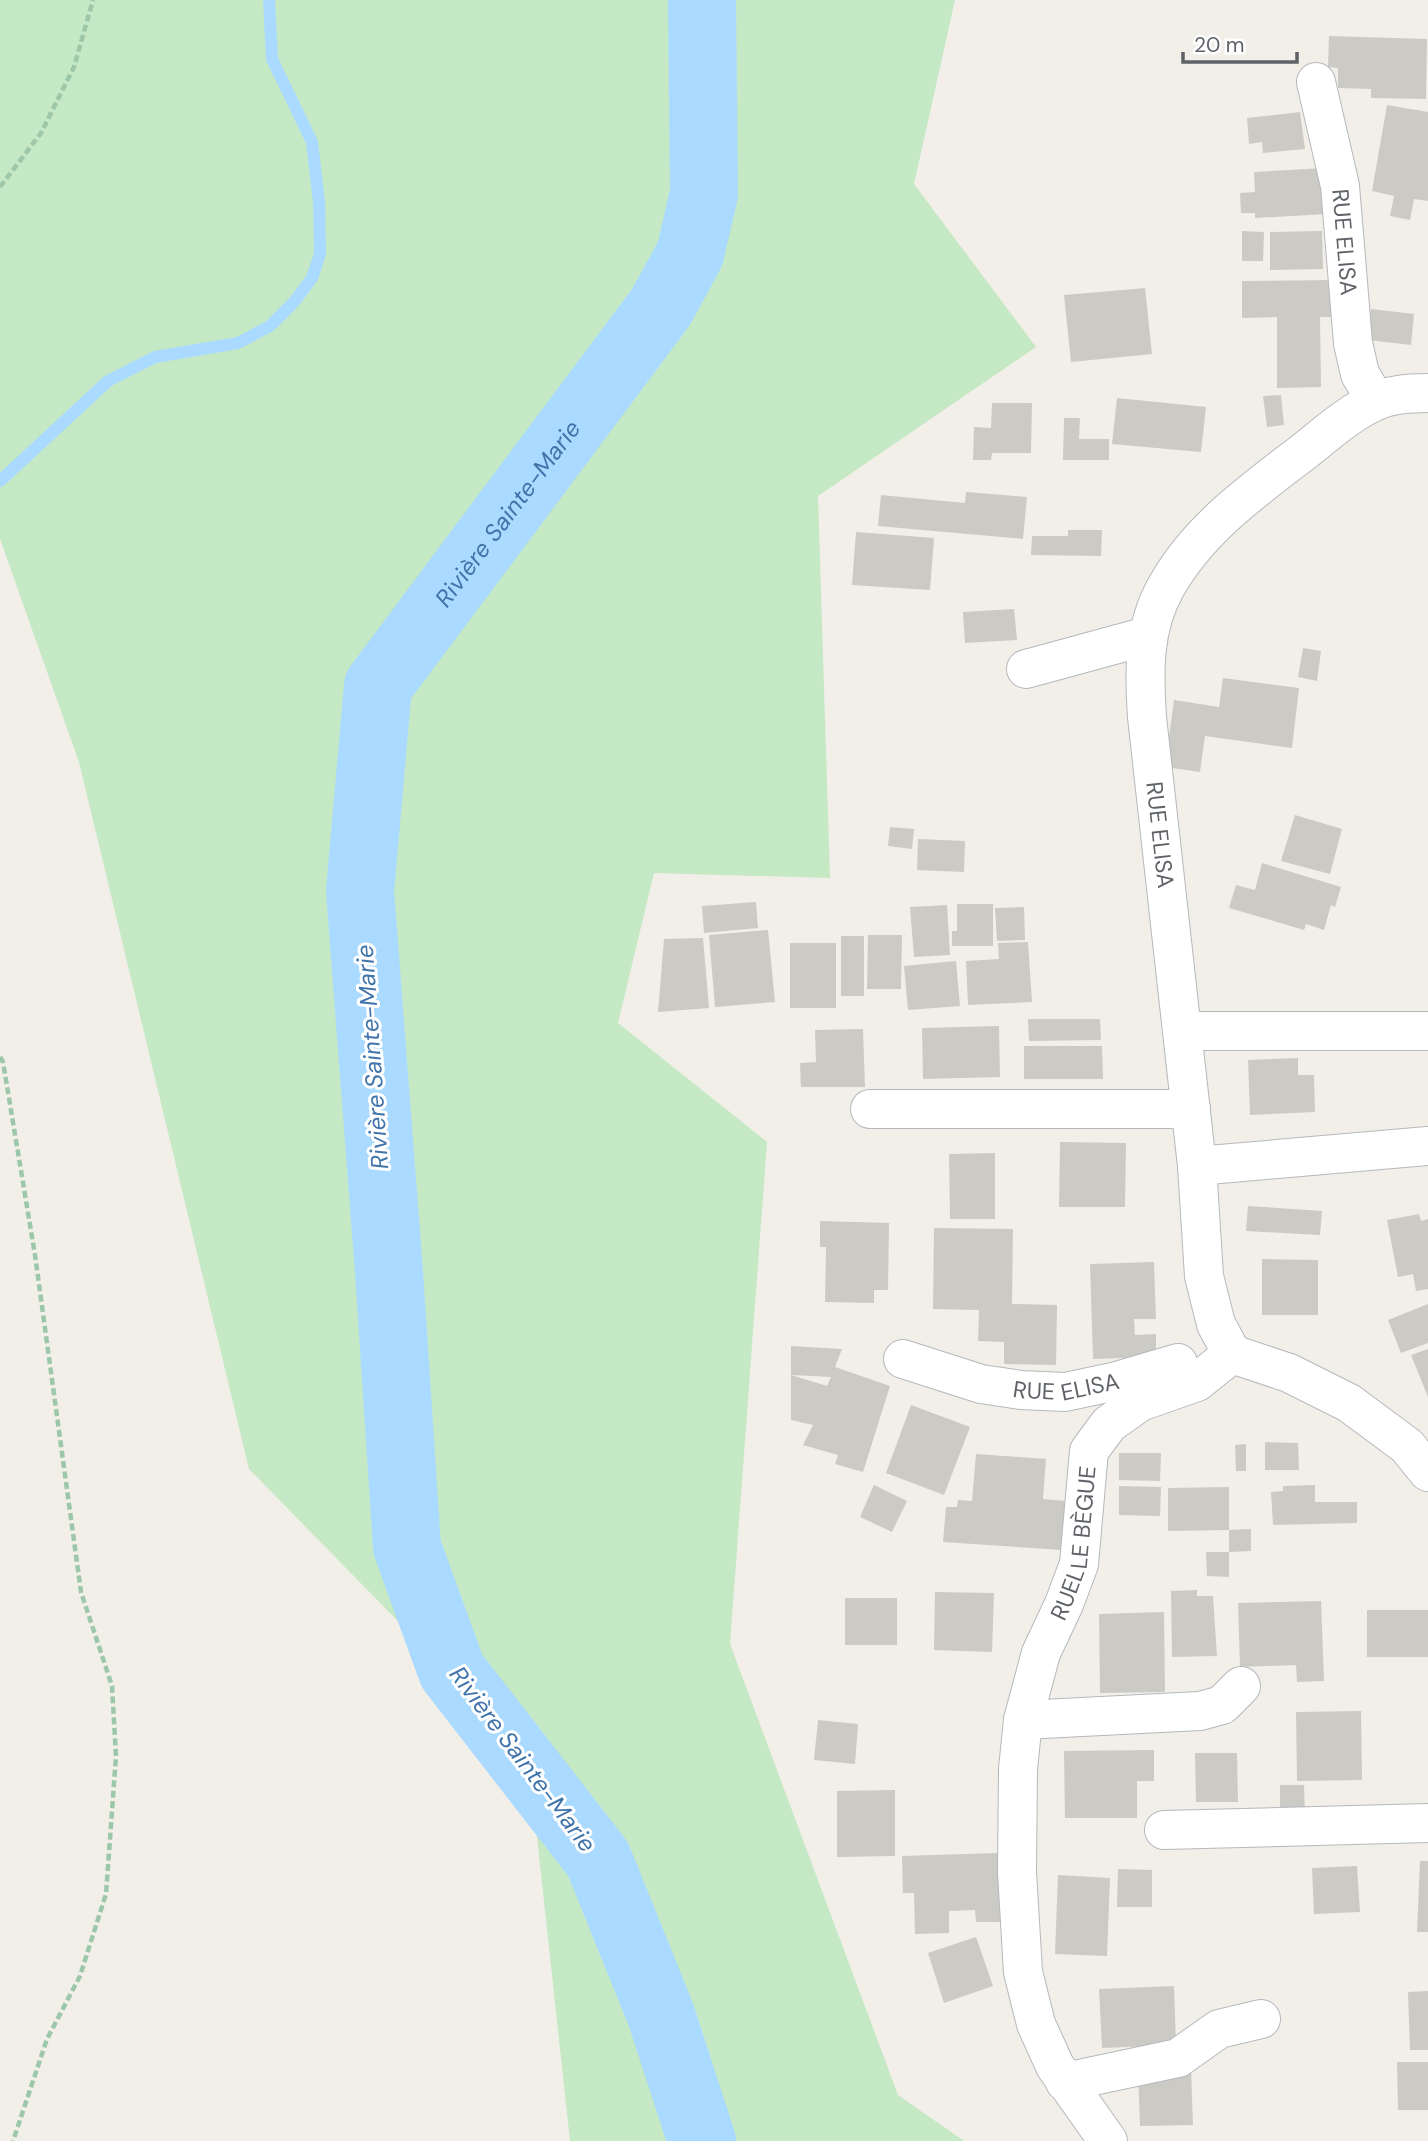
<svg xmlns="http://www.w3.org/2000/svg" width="1428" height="2141" font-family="'DM Sans',sans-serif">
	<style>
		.green { fill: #c5e8c5 }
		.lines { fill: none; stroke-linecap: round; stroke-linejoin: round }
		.stream { stroke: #aadaff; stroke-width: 12 }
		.river { stroke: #aadaff; stroke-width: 68 }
		.building { fill: #cccac5 }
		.minor-casing { stroke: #b5b8bc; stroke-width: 40 }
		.path { stroke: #9cc7a9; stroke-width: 4.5; stroke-dasharray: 7 3.5; stroke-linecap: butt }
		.minor { stroke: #fff; stroke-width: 38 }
		.labels { text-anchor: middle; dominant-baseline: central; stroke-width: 6; stroke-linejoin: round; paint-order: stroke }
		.street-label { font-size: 23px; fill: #5f6368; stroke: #fff }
		.water-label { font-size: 24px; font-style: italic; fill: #4174aa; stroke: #fff }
	</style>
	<rect width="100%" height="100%" fill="#f1efe8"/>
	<!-- green -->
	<polygon class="green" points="0,0 955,0 914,184 1036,347 818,496 830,878 654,873 618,1023 767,1142 730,1644 898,2095 964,2141 570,2141 528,1754 249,1469 79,762 0,539"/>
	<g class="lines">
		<!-- stream -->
		<polyline class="stream" points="0,481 108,381 155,357 238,343 270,326 294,302 312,278 320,254 319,202 312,142 272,59 269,0"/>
		<!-- river -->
		<path class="river" id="s1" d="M702 2141 661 2015 598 1859 452 1671 407 1547 389 1272 360 891 378 686 661 307 690 254 704 194 702 0"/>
	</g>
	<!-- building -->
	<g class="building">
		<polygon points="1329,36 1427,39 1426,99 1371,98 1371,89 1338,88 1338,68 1328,67"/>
		<polygon points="1387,105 1428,112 1428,201 1414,199 1410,220 1390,216 1394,196 1372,191"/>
		<polygon points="1300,112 1305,149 1263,153 1262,142 1249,144 1247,118"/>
		<polygon points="1324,168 1327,214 1255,218 1255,213 1241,213 1240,193 1255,192 1254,172"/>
		<polygon points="1242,231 1264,232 1263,261 1242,261"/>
		<polygon points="1322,231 1323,269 1270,270 1270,232"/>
		<polygon points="1334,280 1334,317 1320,317 1321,387 1277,388 1277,317 1242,318 1242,281"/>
		<polygon points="1145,288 1152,354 1071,362 1064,295"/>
		<polygon points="1371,309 1414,314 1411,345 1368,340"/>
		<polygon points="1281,395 1284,425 1267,427 1263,396"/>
		<polygon points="1117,398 1206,407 1201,452 1112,444"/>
		<polygon points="992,403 1032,403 1031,453 992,453 991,460 973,460 974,427 991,428"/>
		<polygon points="1064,418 1080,418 1079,439 1109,439 1109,460 1063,460"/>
		<polygon points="966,492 1027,497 1023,539 878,526 881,495 965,503"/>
		<polygon points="1068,530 1102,530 1101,556 1031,555 1032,536 1068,536"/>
		<polygon points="856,532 934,538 930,590 852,585"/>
		<polygon points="1014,609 1017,640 965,643 963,612"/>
		<polygon points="1303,648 1321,651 1317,681 1298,677"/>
		<polygon points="1223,678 1299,688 1292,748 1205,736 1200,772 1165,767 1174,700 1219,707"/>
		<polygon points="1295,815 1342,829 1330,874 1281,861"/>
		<polygon points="890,827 914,829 912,849 888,846"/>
		<polygon points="918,839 965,841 964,872 917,870"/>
		<polygon points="1262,863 1341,887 1335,907 1331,905 1324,930 1306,924 1304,930 1229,908 1236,885 1255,890"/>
		<polygon points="756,902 758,928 704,933 702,906"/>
		<polygon points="957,904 993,904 993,946 952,946 952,931 957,931"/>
		<polygon points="947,905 950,955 914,957 910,907"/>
		<polygon points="1024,907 1025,940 997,941 995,908"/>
		<polygon points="768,930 775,1002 715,1007 709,935"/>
		<polygon points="868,935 902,935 901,989 867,989"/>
		<rect x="841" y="936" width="23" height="60"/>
		<polygon points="703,938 709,1008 658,1012 664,939"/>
		<polygon points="1028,942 1032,1002 968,1005 966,961 999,959 998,943"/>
		<rect x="790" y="943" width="46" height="65"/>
		<polygon points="956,961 960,1006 908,1010 904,966"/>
		<polygon points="1028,1019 1100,1019 1101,1040 1029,1041"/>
		<polygon points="999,1026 1000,1077 923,1079 922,1028"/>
		<polygon points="863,1029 865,1087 801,1087 800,1063 816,1062 815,1030"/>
		<polygon points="1024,1046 1102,1046 1103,1079 1024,1079"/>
		<polygon points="1298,1058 1298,1075 1314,1075 1315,1112 1250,1115 1248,1060"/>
		<polygon points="1060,1142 1126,1143 1125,1207 1059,1207"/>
		<polygon points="995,1153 995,1219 950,1219 949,1154"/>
		<polygon points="1248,1206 1322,1211 1320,1235 1246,1231"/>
		<polygon points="1419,1214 1421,1221 1428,1219 1428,1289 1416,1291 1413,1274 1398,1277 1387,1220"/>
		<polygon points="820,1221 889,1223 888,1290 874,1290 874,1303 825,1302 826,1247 820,1247"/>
		<polygon points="934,1228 1013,1229 1012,1304 1057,1305 1056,1365 1004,1364 1004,1342 978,1341 979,1310 933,1309"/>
		<polygon points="1262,1259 1318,1260 1318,1315 1262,1315"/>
		<polygon points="1154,1262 1156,1319 1134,1319 1135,1335 1156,1334 1156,1357 1093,1359 1090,1264"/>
		<polygon points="1428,1304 1428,1343 1401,1353 1388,1320"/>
		<polygon points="791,1346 842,1349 835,1367 890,1386 863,1472 835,1464 838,1455 803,1445 813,1425 791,1420 791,1375 827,1386 831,1377 791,1375"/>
		<polygon points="1428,1349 1428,1397 1411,1355"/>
		<polygon points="911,1405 970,1427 944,1495 886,1473"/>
		<polygon points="1265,1442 1298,1443 1299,1470 1265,1470"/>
		<polygon points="1246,1444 1246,1471 1236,1471 1235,1445"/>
		<polygon points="1119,1453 1161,1453 1160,1481 1119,1480"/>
		<polygon points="976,1454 1046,1459 1043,1499 1065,1501 1062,1550 943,1542 946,1507 957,1507 958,1500 972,1501"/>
		<polygon points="874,1485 907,1501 892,1532 860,1517"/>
		<polygon points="1315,1485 1315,1502 1357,1502 1357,1523 1273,1525 1271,1492 1283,1491 1283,1486"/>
		<polygon points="1119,1486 1161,1487 1160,1516 1119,1515"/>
		<polygon points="1229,1487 1229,1530 1168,1531 1168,1488"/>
		<polygon points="1251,1529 1251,1551 1229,1552 1229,1530"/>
		<polygon points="1206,1552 1229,1552 1229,1577 1207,1576"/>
		<polygon points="1197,1590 1197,1596 1213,1596 1217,1656 1172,1657 1171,1591"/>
		<polygon points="935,1592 994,1593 992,1652 934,1650"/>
		<rect x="845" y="1598" width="52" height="47"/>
		<polygon points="1321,1601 1324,1681 1297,1682 1296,1665 1240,1667 1238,1603"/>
		<rect x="1367" y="1610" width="61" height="47"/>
		<polygon points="1164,1612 1165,1692 1100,1693 1099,1614"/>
		<polygon points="1361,1711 1362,1780 1297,1781 1296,1712"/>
		<polygon points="818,1720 858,1724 855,1764 814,1760"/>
		<polygon points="1154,1750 1154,1781 1137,1781 1137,1818 1065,1818 1064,1751"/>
		<polygon points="1195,1753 1237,1753 1238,1802 1196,1802"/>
		<polygon points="1280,1785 1304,1785 1305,1814 1280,1815"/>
		<polygon points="895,1790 895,1856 837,1857 837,1791"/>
		<polygon points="998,1853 1000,1922 976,1922 975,1910 949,1911 949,1933 915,1934 914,1893 903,1893 902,1856"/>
		<polygon points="1420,1861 1428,1861 1428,1932 1417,1932"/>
		<polygon points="1357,1866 1360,1912 1314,1914 1312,1868"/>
		<polygon points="1118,1869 1152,1870 1152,1907 1117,1907"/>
		<polygon points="1058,1875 1110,1878 1107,1956 1055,1954"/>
		<polygon points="976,1937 993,1986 944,2003 928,1953"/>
		<polygon points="1174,1986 1176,2045 1102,2048 1099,1989"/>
		<polygon points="1428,1991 1428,2050 1410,2050 1408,1992"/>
		<polygon points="1397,2062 1428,2062 1428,2110 1398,2110"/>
		<polygon points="1191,2068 1193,2125 1140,2126 1138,2070"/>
	</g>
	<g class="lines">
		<defs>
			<g id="minor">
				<path id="s2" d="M1316 82 1340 186 1353 343 1360 374 1376 401"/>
				<path id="s3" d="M1428 393C1410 393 1392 394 1376 401 1351 412 1327 433 1306 450 1254 490 1199 528 1166 587 1143 627 1144 672 1147 717L1197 1166 1204 1276 1216 1324 1232 1354 1289 1373 1349 1403 1407 1446 1428 1472"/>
				<polyline points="1026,669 1147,636"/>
				<polyline points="1182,1031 1428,1031"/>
				<polyline points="870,1109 1191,1109"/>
				<polyline points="1197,1166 1428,1146"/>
				<path id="s4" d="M903 1359 981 1384 1021 1390 1065 1392 1117 1381 1178 1363"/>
				<polyline points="1023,1720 1200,1711 1222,1705 1241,1686"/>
				<polyline points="1164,1830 1428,1823"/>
				<polyline points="1065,2082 1178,2058 1219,2029 1261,2019"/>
				<path id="s5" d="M1108 2141 1055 2066 1036 2024 1023 1972 1017 1872 1018 1769 1023 1720 1041 1653 1064 1604 1079 1564 1089 1451 1109 1424 1140 1402 1197 1382 1232 1354"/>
			</g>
		</defs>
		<!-- minor casing -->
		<use href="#minor" class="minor-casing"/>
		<!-- path -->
		<g class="path">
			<polyline points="0,187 41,133 74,67 93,0"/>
			<polyline points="0,1057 3,1062 35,1255 81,1592 112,1686 116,1756 106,1894 80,1976 47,2039 13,2141"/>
		</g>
		<!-- minor -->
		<use href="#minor" class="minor"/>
	</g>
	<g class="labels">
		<!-- street labels -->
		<g class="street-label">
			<text stroke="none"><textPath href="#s2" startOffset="163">RUE ELISA</textPath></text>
			<text stroke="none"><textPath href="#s3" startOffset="588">RUE ELISA</textPath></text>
			<text stroke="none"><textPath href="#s4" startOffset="168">RUE ELISA</textPath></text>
			<text stroke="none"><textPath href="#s5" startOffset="630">RUELLE BÈGUE</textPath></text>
		</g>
		<!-- water labels -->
		<g class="water-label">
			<text stroke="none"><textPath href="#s1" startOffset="1750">Rivière Sainte-Marie</textPath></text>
			<text transform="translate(372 1057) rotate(-94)">Rivière Sainte-Marie</text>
			<text transform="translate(523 1759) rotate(53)">Rivière Sainte-Marie</text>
		</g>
	</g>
	<!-- scale -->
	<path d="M1183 52v10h114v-10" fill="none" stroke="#5f6368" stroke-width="3.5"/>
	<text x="1194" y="52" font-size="21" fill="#5f6368" stroke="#ffffff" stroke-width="5" paint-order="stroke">20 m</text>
</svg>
